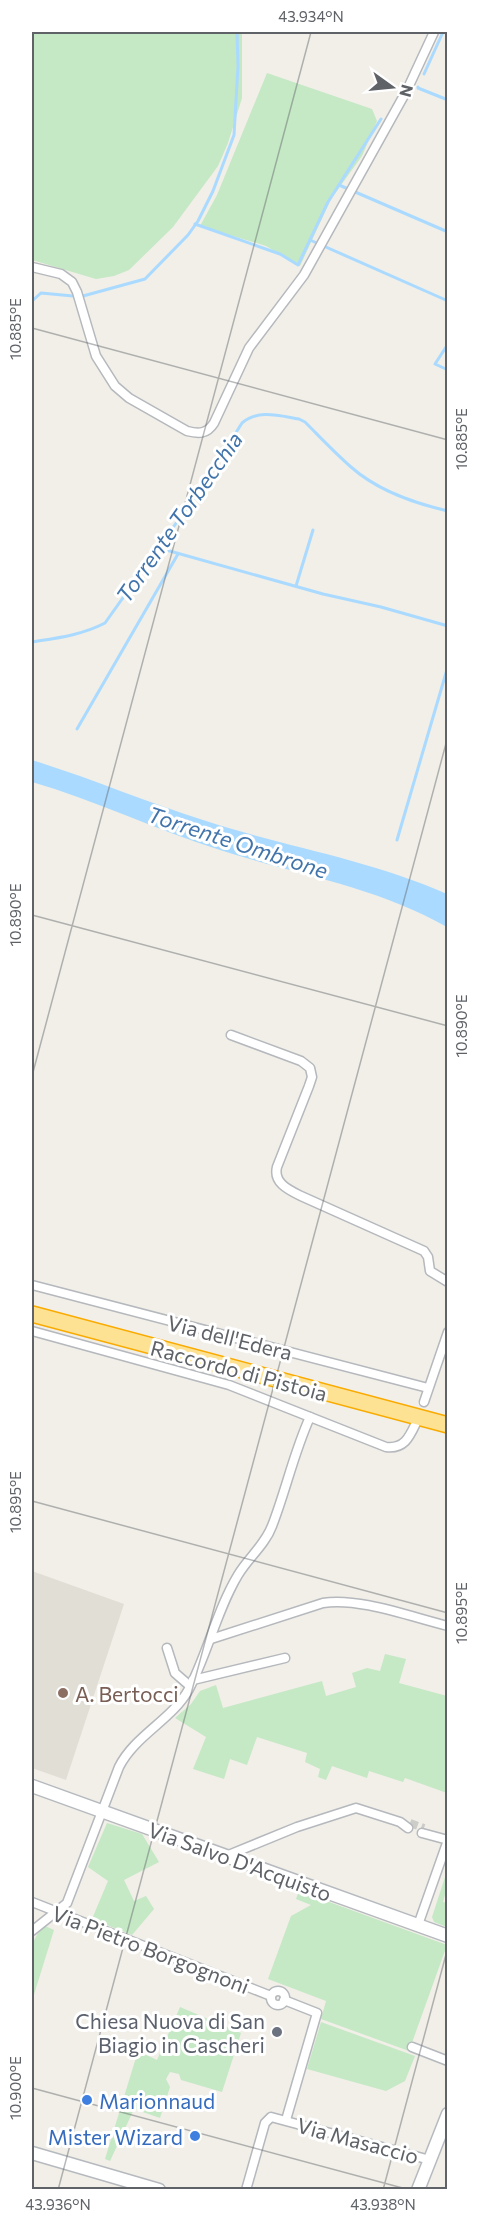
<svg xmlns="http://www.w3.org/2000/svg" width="479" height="2221" font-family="Commissioner,sans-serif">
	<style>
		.education { fill: #e1ded6 }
		.green { fill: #c5e8c5 }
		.water { fill: #aadaff }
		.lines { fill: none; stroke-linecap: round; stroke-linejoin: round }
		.stream { stroke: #aadaff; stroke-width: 3 }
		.street-tunnel { stroke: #ccccc8; stroke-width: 8; stroke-dasharray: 8 4; stroke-linecap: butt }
		.street-casing { stroke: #b5b8bc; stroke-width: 11 }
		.secondary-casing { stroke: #b6babf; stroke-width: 15 }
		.highway-casing { stroke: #f9ab00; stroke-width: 18 }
		.street { stroke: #fff; stroke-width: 8 }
		.secondary { stroke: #fff; stroke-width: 12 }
		.highway { stroke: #fde293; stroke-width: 15 }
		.ticks { fill: none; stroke: #5f6368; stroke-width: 1.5; stroke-opacity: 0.45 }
		.education-dot { fill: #8d6e63; stroke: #fff; stroke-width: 2 }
		.worship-dot { fill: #6b7280; stroke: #fff; stroke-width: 2 }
		.shop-dot { fill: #3f7fe0; stroke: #fff; stroke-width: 2 }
		.labels { text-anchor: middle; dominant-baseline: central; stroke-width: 6; stroke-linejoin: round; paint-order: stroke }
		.street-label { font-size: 21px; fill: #5f6368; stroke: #fff }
		.education-label { font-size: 21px; fill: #785e54; stroke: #fff; text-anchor: start }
		.worship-label { font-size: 21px; fill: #5b616d; stroke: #fff; text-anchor: end }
		.shop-label { font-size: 21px; fill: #366cbe; stroke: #fff; text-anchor: start }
		.water-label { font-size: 22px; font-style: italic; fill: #4174aa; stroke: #fff }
		.neatline { fill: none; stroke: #5f6368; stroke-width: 2 }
		.ticks-label { font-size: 15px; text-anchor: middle; fill: #5f6368 }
	</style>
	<rect width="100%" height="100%" fill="#f1efe8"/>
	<!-- education -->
	<polygon class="education" points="32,1571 124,1604 66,1780 32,1768"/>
	<!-- green -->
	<g class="green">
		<polygon points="32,32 242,32 242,98 228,143 218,166 173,227 129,270 114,276 96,279 32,260"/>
		<polygon points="267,73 372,109 377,121 362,156 331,199 300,266 266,246 200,226 217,195"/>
		<polygon points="385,1654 406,1659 399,1683 447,1696 447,1793 405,1778 403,1782 369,1771 367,1778 332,1766 326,1780 318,1777 320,1769 305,1762 307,1753 257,1737 247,1765 230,1759 224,1779 193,1769 206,1737 175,1718 191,1704 200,1691 216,1685 223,1708 322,1681 326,1696 356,1687 352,1673 367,1668 380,1671"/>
		<polygon points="107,1823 142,1834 159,1862 124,1880 134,1901 146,1896 154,1909 132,1935 92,1919 108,1881 88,1867"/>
		<polygon points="447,1871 447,1887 443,1902 447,1903 447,1927 434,1922 432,1917"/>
		<polygon points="299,1891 447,1945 409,2051 321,2019 326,2001 268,1979 291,1916 311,1905 296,1899"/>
		<polygon points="45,1926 54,1930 32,2001 32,1944 38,1933"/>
		<polygon points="180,2007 241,2033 222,2092 181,2080 179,2074 170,2072 166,2079 170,2087 160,2118 134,2109 110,2161 105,2159 138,2051 157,2060"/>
		<polygon points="321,2022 415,2056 405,2081 386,2091 307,2069"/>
	</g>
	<!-- water -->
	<path class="water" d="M32 760C90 778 146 802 203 820 285 847 369 859 447 894V927C378 887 295 874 220 850 156 830 95 800 32 782Z"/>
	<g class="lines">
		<!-- stream -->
		<g class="stream">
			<polyline points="424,74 443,32"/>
			<polyline points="418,87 418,88 448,100"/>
			<polyline points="339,185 448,232"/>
			<polyline points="195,224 280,254 298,265 328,202 381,119"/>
			<polyline points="310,240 448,301"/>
			<polyline points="83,296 145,279 188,235 198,221 213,191 234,135 238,66 237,32"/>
			<polyline points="32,301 41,293 73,296"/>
			<polyline points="448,344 435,364 448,370"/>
			<polyline points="159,548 323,594 381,607 448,626"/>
			<polyline points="296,586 313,530"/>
			<path d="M32 642C57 638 82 635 105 623L199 491 242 423C258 409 280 416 299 419L305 422C320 437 335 453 351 467 378 491 413 503 448 511"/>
			<polyline points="77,729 178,554"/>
			<polyline points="397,840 448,666"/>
		</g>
		<!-- street-tunnel -->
		<polyline class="street-tunnel" points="410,1823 424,1828"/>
		<defs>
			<g id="street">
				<path d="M32 267 61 274 72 282 77 292 96 356 115 386 129 398 187 431C199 434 207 434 214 423L249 348 304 275 407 90 434 32"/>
				<path d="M231 1035 301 1061 310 1068 312 1077 309 1086 277 1167C273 1183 289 1190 301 1196L424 1251 428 1257 430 1271 448 1282"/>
				<polyline points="32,1285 428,1388"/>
				<path d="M32 1331 229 1385 386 1447C404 1449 409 1438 416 1423"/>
				<polyline points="424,1402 448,1332"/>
				<path d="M211 1639 323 1603C358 1597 411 1617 448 1626"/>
				<polyline points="167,1648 175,1673 190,1686"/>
				<polyline points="193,1680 285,1658"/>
				<polyline points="422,1833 448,1840"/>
				<polyline points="226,1856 297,1827 356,1808 400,1822 408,1828"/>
				<polyline points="32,1902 271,1996"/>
				<polyline points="418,1925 448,1840"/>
				<path d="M32 1931 67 1903 119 1767C135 1735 172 1720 189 1689 208 1652 217 1610 238 1575 248 1558 265 1545 272 1526 286 1490 294 1452 310 1417"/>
				<circle cx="278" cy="1998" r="7"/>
				<polyline points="284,2000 317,2013 286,2120"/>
				<polyline points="412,2047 448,2061"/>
				<polyline points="246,2190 265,2123 271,2117 430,2160"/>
			</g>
			<g id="secondary">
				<polyline points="32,1786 448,1936"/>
				<polyline points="32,2153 159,2190"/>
				<polyline points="418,2190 448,2114"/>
			</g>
			<polyline id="highway" points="32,1314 448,1425"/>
		</defs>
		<!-- street casing -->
		<use href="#street" class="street-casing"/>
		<!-- secondary casing -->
		<use href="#secondary" class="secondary-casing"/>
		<!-- highway casing -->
		<use href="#highway" class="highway-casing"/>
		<!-- street -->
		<use href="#street" class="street"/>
		<!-- secondary -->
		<use href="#secondary" class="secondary"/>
		<!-- highway -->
		<use href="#highway" class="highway"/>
	</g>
	<!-- ticks -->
	<path class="ticks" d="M32 328 448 440M32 915 448 1026M32 1076 311 32M32 1501 448 1613M32 2088 410 2190M58 2190 448 736M383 2190 448 1947"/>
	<!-- markers -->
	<circle class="education-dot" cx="63" cy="1693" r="6"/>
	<circle class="worship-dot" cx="277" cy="2032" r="6"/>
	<g class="shop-dot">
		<circle cx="87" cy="2100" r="6"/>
		<circle cx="195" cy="2136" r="6"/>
	</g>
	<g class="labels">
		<!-- street labels -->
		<g class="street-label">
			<text transform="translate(230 1337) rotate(14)">Via dell'Edera</text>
			<text transform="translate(239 1370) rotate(15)">Raccordo di Pistoia</text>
			<text transform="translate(240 1861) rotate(20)">Via Salvo D'Acquisto</text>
			<text transform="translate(151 1949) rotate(21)">Via Pietro Borgognoni</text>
			<text transform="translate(358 2140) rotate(15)">Via Masaccio</text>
		</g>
		<!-- education labels -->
		<g class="education-label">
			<text x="75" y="1693">A. Bertocci</text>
		</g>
		<!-- worship labels -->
		<g class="worship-label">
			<text x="265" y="2020">Chiesa Nuova di San<tspan x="265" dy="24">Biagio in Cascheri</tspan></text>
		</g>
		<!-- shop labels -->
		<g class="shop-label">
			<text x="99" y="2100">Marionnaud</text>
			<text x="183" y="2136" text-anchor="end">Mister Wizard</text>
		</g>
		<!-- water labels -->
		<g class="water-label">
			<text transform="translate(179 517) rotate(-55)">Torrente Torbecchia</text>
			<text transform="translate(238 842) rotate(18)">Torrente Ombrone</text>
		</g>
	</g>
	<!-- border -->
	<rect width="479" height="2221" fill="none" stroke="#ffffff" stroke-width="66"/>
	<!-- north arrow -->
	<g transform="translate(392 87) rotate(105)" stroke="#ffffff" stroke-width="4.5" paint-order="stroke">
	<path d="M0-4.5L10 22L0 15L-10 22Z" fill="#5f6368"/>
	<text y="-9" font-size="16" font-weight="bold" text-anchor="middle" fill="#5f6368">N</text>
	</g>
	<rect x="33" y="33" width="413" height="2155" class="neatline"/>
	<g class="ticks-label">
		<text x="311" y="22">43.934°N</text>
		<text transform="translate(16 329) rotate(-90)" y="5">10.885°E</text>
		<text transform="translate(462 439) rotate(-90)" y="5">10.885°E</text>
		<text transform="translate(16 915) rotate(-90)" y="5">10.890°E</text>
		<text transform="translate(462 1026) rotate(-90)" y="5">10.890°E</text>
		<text transform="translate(16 1502) rotate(-90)" y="5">10.895°E</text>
		<text transform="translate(462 1613) rotate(-90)" y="5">10.895°E</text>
		<text transform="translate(16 2088) rotate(-90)" y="5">10.900°E</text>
		<text x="58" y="2210">43.936°N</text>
		<text x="383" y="2210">43.938°N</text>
	</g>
</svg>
